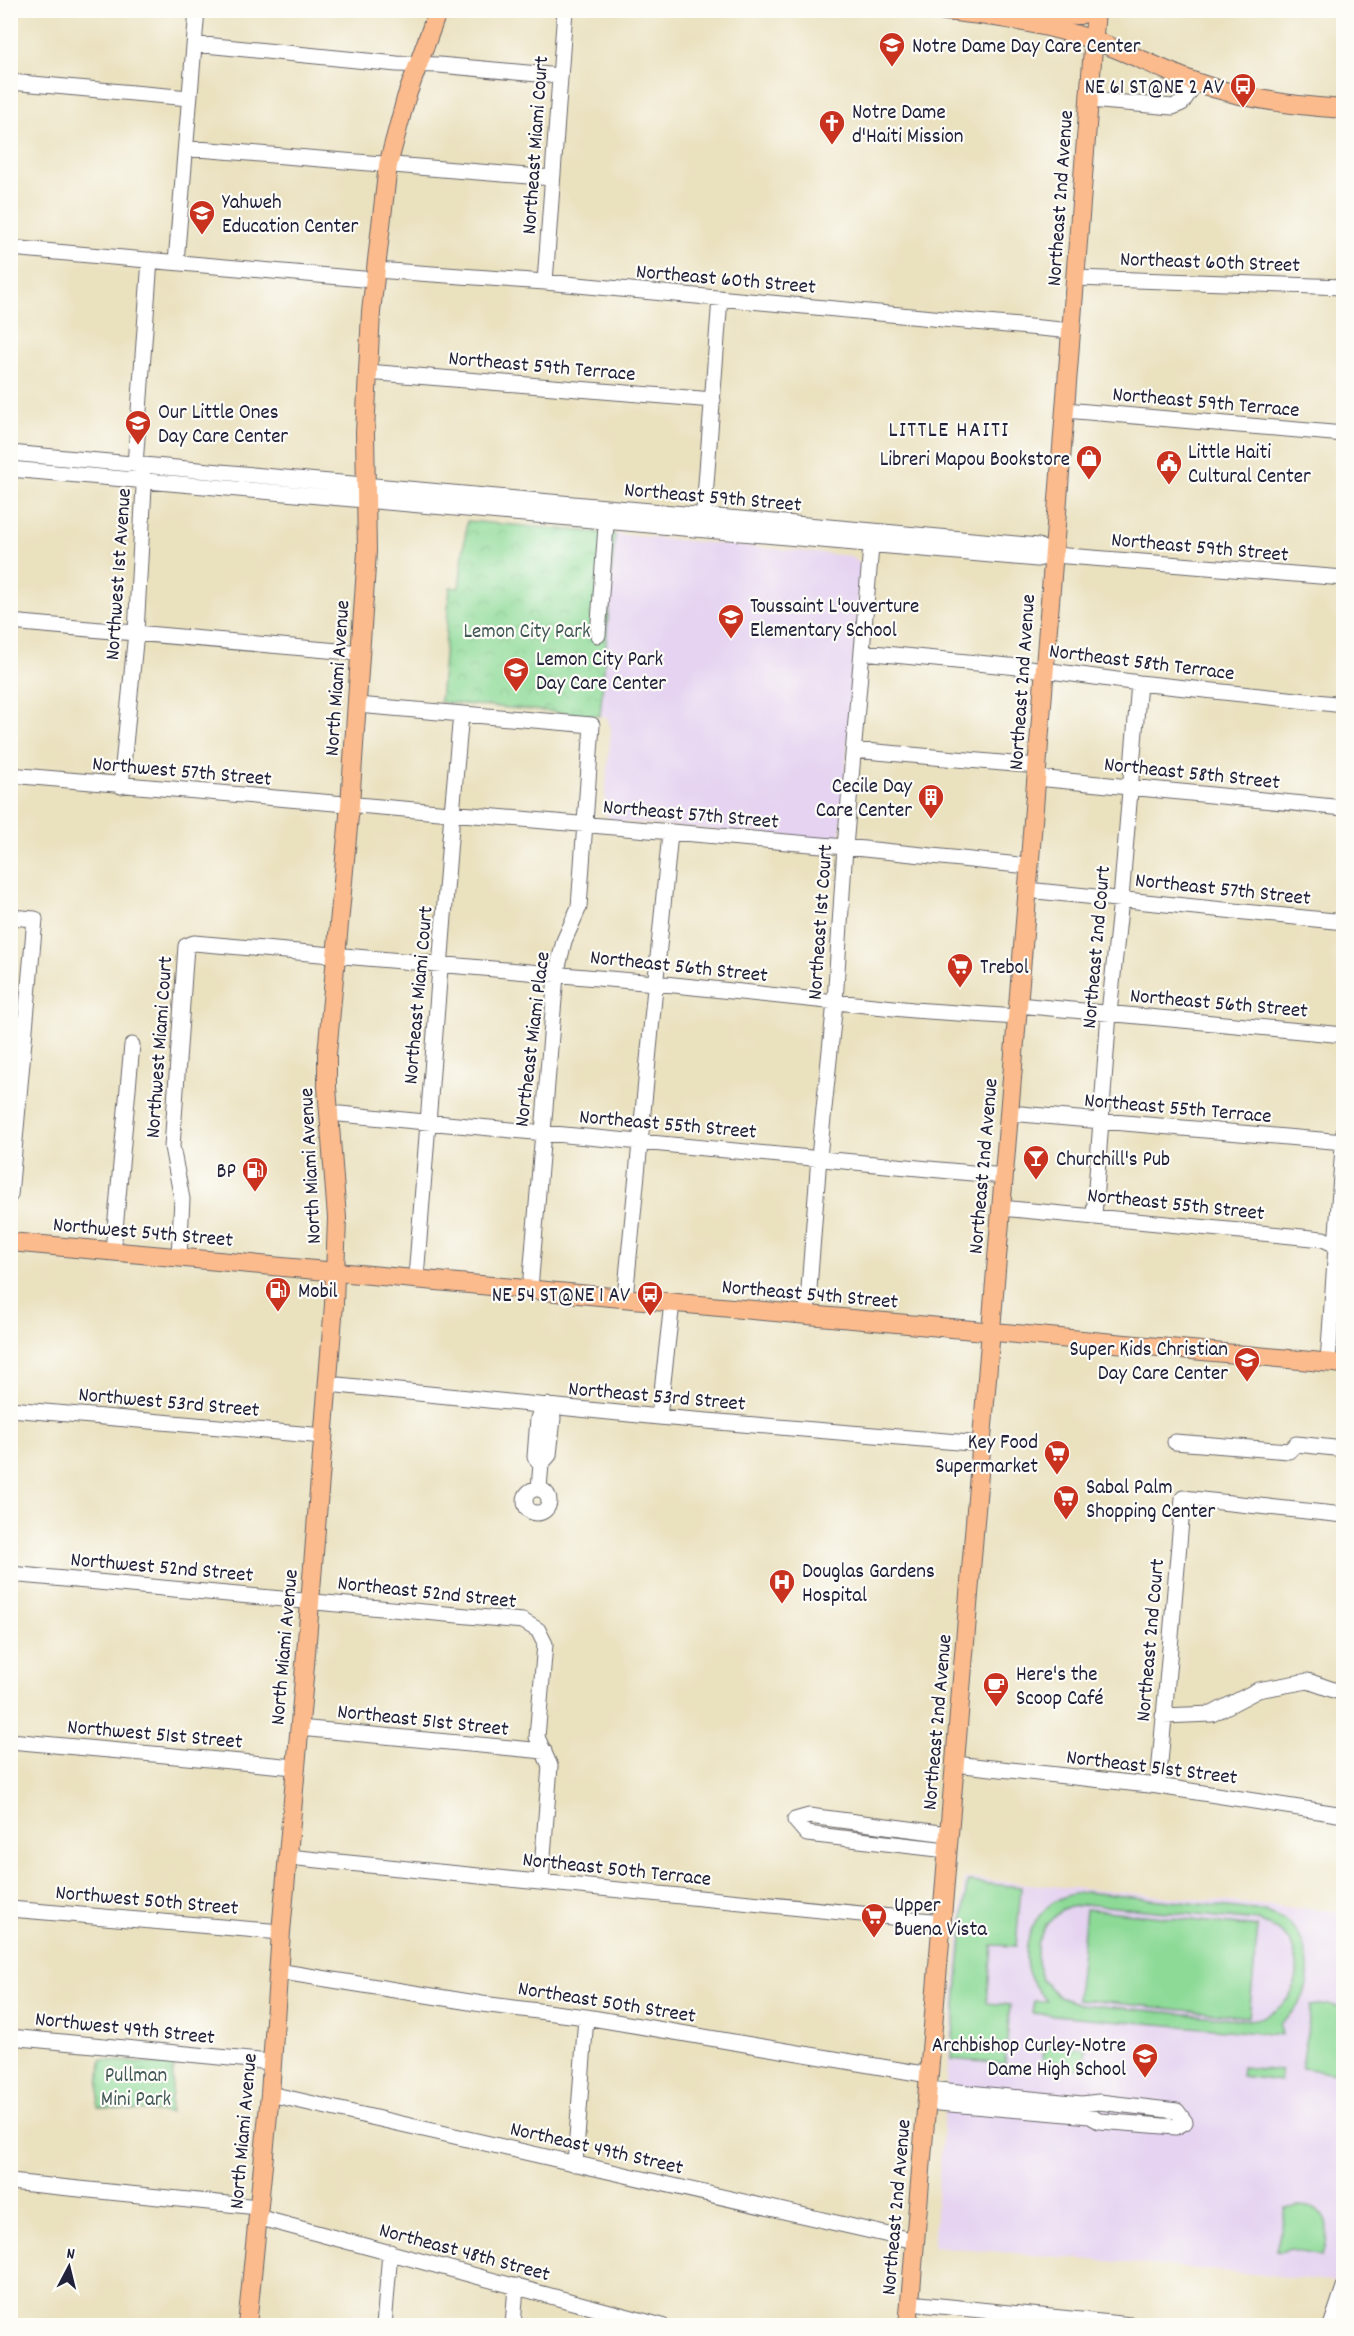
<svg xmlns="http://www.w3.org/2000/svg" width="1354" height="2336" font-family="Dekko,sans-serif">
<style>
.built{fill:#e5d3f1}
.grass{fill:#8dda97;stroke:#587e69;stroke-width:1.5;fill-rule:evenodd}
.park{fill:url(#park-crowns);stroke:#587e69;stroke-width:1.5}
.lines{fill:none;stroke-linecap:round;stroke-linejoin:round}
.minor-casing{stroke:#686569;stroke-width:17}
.major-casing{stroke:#686569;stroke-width:20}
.minor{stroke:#fff;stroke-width:15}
.major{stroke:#fbbb8c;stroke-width:18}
.labels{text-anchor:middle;stroke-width:4.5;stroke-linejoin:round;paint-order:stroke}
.poi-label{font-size:21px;fill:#22223b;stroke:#fdfcf7;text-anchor:start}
.street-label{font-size:21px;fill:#22223b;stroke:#fdfcf7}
.park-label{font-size:21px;fill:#425957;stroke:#fdfcf7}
.neighbourhood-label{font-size:22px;letter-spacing:1.5px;fill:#22223b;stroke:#fdfcf7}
</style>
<defs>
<pattern id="park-crowns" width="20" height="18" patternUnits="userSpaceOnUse" patternTransform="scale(1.5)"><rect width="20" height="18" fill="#8dda97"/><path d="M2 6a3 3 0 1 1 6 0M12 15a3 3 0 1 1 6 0" fill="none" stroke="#79bb83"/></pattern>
</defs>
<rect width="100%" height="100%" fill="#fdfcf7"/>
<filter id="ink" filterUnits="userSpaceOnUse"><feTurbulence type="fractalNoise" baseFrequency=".0167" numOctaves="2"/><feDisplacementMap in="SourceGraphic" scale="12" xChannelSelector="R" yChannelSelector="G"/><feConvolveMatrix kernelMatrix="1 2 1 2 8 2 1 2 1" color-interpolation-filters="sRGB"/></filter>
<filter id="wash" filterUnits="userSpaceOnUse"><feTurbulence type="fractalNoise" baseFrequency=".008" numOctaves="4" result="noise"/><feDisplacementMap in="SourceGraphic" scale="24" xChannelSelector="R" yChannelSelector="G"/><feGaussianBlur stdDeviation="1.35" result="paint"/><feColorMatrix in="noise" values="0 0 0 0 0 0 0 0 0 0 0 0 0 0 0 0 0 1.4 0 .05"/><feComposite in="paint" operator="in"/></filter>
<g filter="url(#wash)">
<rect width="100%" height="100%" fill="#eae1bf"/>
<path class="built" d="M615,534L851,556L861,564L841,830L838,836L831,840L614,821L606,815L604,809L611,728L607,718L600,716Z
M964,1878L1343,1912V2282L933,2246Z"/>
<path class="grass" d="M967,1882L1021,1887L1016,1946L992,1945L987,2003L1010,2005L1005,2064L951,2059Z
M1085,1892L1265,1911C1272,1915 1283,1918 1290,1924C1310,1945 1314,1978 1300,2003C1295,2011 1287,2017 1280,2023L1282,2035L1032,2013L1034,2001H1047C1043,1996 1038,1992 1035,1986C1014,1956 1031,1908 1066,1896C1072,1894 1079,1893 1085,1892ZM1085,1904L1258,1921C1269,1925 1283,1931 1289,1941C1310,1975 1289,2016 1249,2020L1080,2004L1059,1997L1042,1980L1037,1962V1944L1045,1926L1062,1909Z
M1086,1909L1258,1927L1249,2017L1077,1999Z
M1328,2004L1343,2008V2074L1302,2068L1311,2006Z
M1045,2044L1086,2049L1083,2070L1042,2065Z
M1242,2067L1281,2071L1280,2081L1241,2076Z
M1298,2206C1332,2206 1330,2230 1322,2255L1291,2249L1280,2252L1276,2250L1286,2209Z"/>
<path class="park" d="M467,521L615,534L600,716L440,702L450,587L459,588Z
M101,2060L174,2065L170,2113L98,2107Z"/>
</g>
<g filter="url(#ink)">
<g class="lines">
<g class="minor-casing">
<path id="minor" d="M195,44L397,64L439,65L560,76
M10,82L189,98
M1089,100L1173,107L1182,103L1196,82
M186,148L552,178
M10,248L374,280
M176,262L197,10
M376,270L545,282L1072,331
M1075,278L1344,287
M545,282L565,10
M367,372L713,400
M1065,410L1344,434
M10,453L1038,546L1054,555
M10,469L1037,559L1054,555L1344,578
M703,524L720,298
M10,622L361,653
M598,635L607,512
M863,652L1029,668L1139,683L1344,705
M357,705L592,725L579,907L564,941L556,975L530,1289
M854,750L1037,766
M10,775L845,847L1029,866
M1037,778L1344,808
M121,786L136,632L144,487L145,480L135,465L150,260
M1027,890L1344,922
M10,917L35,919L10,1195
M1018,1005L1344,1035
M329,1113L1004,1176
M1009,1113L1344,1142
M1001,1208L1323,1239L1344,1249
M1094,1215L1109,1013L1121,899L1139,683
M113,1251L132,1045
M179,1257L182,1199L172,1147L186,946L194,943L655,983L913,1010L1017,1017
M416,1278L452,813L461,714
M625,1298L670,833
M807,1315L819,1157L835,1002L845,847L872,535
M1328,1362L1344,1132
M328,1384L659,1417L982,1444
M10,1409L324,1436
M659,1417L672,1303
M1175,1442L1289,1451L1296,1444L1344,1449
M539,1488L541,1464L549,1455L553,1418L547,1405L538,1418L535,1457L541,1464
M525 1501a12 12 0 1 1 24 0a12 12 0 1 1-24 0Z
M10,1574L523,1621L538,1630L545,1644L537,1737L550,1766L541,1881
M1163,1716L1212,1714L1258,1690L1308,1681L1342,1693L1344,1696
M299,1728L544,1751
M10,1741L295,1767
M955,1764L1158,1786L1344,1815
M1158,1786L1183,1498L1344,1515
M947,1850L807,1834L795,1820L809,1816L948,1834
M288,1857L942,1922
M10,1909L281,1932
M277,1971L482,2004L586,2017L929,2075
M10,2037L270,2062
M270,2094L915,2241
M927,2102L1090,2116L1099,2121L1176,2127L1185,2122L1177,2111L1099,2102L1082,2104L928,2089
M575,2164L586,2017
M10,2182L258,2207
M257,2217L662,2326
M910,2303L1141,2326
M384,2326L390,2252
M513,2326L516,2286
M1331,2326L1344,2287"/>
</g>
<g class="major-casing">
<path id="major" d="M936,10C985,15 1033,21 1081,36C1120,48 1157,68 1195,82C1243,99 1293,106 1344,109
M1030,16L1079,15L1093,10
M10,1242L1344,1364
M247,2326L270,2094L281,1932L303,1690L334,1304L337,1218L327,1087V1054L350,805L367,552L365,432L371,312L388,165L406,98L438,10
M908,2326L1027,898L1096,10"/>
</g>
<use href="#minor" class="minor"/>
<use href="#major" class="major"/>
</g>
</g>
<defs>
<g id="school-pin" transform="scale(1.35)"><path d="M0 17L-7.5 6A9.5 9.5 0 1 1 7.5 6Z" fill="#c8321e" stroke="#fdfcf7"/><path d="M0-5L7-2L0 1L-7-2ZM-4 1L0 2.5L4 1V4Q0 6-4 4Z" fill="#fff"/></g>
<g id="bus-pin" transform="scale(1.35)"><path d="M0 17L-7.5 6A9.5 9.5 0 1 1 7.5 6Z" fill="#c8321e" stroke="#fdfcf7"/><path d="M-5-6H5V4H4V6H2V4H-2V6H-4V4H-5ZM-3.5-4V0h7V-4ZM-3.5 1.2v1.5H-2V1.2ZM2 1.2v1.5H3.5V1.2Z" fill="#fff"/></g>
<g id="church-pin" transform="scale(1.35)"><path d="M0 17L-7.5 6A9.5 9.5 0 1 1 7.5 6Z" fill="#c8321e" stroke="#fdfcf7"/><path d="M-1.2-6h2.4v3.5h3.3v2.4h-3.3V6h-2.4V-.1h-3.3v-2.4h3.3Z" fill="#fff"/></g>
<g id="shop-pin" transform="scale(1.35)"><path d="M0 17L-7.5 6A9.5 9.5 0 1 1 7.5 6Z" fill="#c8321e" stroke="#fdfcf7"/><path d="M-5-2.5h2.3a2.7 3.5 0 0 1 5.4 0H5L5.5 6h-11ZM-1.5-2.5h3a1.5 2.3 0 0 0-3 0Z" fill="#fff"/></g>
<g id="civic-pin" transform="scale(1.35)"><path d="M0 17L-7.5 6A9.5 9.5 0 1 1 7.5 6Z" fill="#c8321e" stroke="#fdfcf7"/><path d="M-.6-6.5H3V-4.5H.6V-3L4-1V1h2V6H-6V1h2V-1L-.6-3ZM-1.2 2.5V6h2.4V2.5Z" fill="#fff"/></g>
<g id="building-pin" transform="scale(1.35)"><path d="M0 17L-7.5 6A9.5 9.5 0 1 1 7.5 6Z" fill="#c8321e" stroke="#fdfcf7"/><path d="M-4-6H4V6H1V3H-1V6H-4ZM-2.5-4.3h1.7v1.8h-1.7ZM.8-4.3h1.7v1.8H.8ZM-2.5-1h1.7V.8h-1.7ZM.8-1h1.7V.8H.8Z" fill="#fff"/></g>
<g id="supermarket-pin" transform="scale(1.35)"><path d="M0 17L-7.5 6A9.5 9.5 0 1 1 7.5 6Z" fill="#c8321e" stroke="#fdfcf7"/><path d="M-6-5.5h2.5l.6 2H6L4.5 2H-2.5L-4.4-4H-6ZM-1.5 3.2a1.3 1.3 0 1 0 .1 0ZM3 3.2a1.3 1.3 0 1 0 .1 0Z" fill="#fff"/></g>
<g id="bar-pin" transform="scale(1.35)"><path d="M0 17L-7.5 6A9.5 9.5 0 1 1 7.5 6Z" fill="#c8321e" stroke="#fdfcf7"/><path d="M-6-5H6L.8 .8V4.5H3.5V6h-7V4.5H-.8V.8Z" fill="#fff"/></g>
<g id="fuel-pin" transform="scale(1.35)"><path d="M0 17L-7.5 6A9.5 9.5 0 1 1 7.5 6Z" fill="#c8321e" stroke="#fdfcf7"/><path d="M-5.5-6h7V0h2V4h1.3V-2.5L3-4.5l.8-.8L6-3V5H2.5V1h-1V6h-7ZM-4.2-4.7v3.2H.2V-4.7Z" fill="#fff"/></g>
<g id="hospital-pin" transform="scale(1.35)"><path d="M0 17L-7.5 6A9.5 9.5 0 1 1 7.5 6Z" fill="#c8321e" stroke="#fdfcf7"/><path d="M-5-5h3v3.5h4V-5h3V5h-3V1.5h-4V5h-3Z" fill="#fff"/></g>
<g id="cafe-pin" transform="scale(1.35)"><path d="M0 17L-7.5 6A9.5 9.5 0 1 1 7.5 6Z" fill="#c8321e" stroke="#fdfcf7"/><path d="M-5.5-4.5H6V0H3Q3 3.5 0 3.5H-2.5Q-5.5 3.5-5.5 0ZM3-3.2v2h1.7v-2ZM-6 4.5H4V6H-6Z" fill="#fff"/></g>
</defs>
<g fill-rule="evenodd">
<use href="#school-pin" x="892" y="45"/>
<use href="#bus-pin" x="1243" y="86"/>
<use href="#church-pin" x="832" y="123"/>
<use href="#school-pin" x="202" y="213"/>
<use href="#school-pin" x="138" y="423"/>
<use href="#shop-pin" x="1089" y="458"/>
<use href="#civic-pin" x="1169" y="463"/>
<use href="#school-pin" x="731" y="617"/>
<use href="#school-pin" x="516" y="670"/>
<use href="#building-pin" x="931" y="797"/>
<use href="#supermarket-pin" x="960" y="966"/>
<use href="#bar-pin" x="1036" y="1158"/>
<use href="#fuel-pin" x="255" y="1170"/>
<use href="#fuel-pin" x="278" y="1290"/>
<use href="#bus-pin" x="650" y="1294"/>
<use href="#school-pin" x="1247" y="1360"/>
<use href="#supermarket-pin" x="1057" y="1453"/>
<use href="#supermarket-pin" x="1066" y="1498"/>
<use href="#hospital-pin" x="782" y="1582"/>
<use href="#cafe-pin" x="996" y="1685"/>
<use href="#supermarket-pin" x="874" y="1916"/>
<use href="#school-pin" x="1145" y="2056"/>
</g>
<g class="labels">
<g class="poi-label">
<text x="912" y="52">Notre Dame Day Care Center</text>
<text x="1224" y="93" text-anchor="end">NE 61 ST@NE 2 AV</text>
<text x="852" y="118">Notre Dame<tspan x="852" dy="24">d'Haiti Mission</tspan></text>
<text x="222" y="208">Yahweh<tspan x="222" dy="24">Education Center</tspan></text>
<text x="158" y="418">Our Little Ones<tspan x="158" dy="24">Day Care Center</tspan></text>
<text x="1188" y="458">Little Haiti<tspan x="1188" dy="24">Cultural Center</tspan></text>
<text x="1070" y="465" text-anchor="end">Libreri Mapou Bookstore</text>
<text x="750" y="612">Toussaint L'ouverture<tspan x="750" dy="24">Elementary School</tspan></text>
<text x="536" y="665">Lemon City Park<tspan x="536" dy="24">Day Care Center</tspan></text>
<text x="912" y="792" text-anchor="end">Cecile Day<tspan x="912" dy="24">Care Center</tspan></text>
<text x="980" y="973">Trebol</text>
<text x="1056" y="1165">Churchill's Pub</text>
<text x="236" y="1177" text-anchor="end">BP</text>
<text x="298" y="1297">Mobil</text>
<text x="630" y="1301" text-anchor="end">NE 54 ST@NE 1 AV</text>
<text x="1228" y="1355" text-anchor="end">Super Kids Christian<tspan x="1228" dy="24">Day Care Center</tspan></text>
<text x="1038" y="1448" text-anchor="end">Key Food<tspan x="1038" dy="24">Supermarket</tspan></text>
<text x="1086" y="1493">Sabal Palm<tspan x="1086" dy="24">Shopping Center</tspan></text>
<text x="802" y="1577">Douglas Gardens<tspan x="802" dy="24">Hospital</tspan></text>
<text x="1016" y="1680">Here's the<tspan x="1016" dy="24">Scoop Café</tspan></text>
<text x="894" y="1911">Upper<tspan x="894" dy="24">Buena Vista</tspan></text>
<text x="1126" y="2051" text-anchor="end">Archbishop Curley-Notre<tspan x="1126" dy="24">Dame High School</tspan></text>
</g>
<g class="street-label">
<text transform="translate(534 145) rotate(-86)" y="7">Northeast Miami Court</text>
<text transform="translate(1059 198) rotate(-86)" y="7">Northeast 2nd Avenue</text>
<text transform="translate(1210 261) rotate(2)" y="7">Northeast 60th Street</text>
<text transform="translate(726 278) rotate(5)" y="7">Northeast 60th Street</text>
<text transform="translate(542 365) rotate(5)" y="7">Northeast 59th Terrace</text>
<text transform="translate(1206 401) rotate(5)" y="7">Northeast 59th Terrace</text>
<text transform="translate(713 496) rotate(5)" y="7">Northeast 59th Street</text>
<text transform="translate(1200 546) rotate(5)" y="7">Northeast 59th Street</text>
<text transform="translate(117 574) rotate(-86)" y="7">Northwest 1st Avenue</text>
<text transform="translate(1142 661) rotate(7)" y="7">Northeast 58th Terrace</text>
<text transform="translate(336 678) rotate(-86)" y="7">North Miami Avenue</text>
<text transform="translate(1021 682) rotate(-86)" y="7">Northeast 2nd Avenue</text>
<text transform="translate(182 770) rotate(5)" y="7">Northwest 57th Street</text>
<text transform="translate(1192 772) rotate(6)" y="7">Northeast 58th Street</text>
<text transform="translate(691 813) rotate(5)" y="7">Northeast 57th Street</text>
<text transform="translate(1223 888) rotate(6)" y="7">Northeast 57th Street</text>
<text transform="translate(819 922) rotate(-86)" y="7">Northeast 1st Court</text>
<text transform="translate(1095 947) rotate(-85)" y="7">Northeast 2nd Court</text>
<text transform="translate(679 965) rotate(6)" y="7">Northeast 56th Street</text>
<text transform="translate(417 995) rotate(-85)" y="7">Northeast Miami Court</text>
<text transform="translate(1219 1002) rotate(5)" y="7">Northeast 56th Street</text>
<text transform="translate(531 1039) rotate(-83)" y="7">Northeast Miami Place</text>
<text transform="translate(158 1047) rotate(-86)" y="7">Northwest Miami Court</text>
<text transform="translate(1178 1107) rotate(5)" y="7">Northeast 55th Terrace</text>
<text transform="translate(668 1123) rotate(5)" y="7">Northeast 55th Street</text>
<text transform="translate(309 1166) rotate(-93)" y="7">North Miami Avenue</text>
<text transform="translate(982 1166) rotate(-85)" y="7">Northeast 2nd Avenue</text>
<text transform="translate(1176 1203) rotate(6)" y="7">Northeast 55th Street</text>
<text transform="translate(143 1231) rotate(5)" y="7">Northwest 54th Street</text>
<text transform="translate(810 1293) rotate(5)" y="7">Northeast 54th Street</text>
<text transform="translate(657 1395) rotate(5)" y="7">Northeast 53rd Street</text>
<text transform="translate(169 1401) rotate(5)" y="7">Northwest 53rd Street</text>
<text transform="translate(162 1566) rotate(5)" y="7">Northwest 52nd Street</text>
<text transform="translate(427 1591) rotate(6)" y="7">Northeast 52nd Street</text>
<text transform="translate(1149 1640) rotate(-85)" y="7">Northeast 2nd Court</text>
<text transform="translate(283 1647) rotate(-85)" y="7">North Miami Avenue</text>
<text transform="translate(423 1719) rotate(6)" y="7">Northeast 51st Street</text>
<text transform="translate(936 1722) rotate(-85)" y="7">Northeast 2nd Avenue</text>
<text transform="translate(155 1733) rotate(5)" y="7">Northwest 51st Street</text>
<text transform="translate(1152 1766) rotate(7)" y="7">Northeast 51st Street</text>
<text transform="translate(617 1868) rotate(6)" y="7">Northeast 50th Terrace</text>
<text transform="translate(147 1899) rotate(5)" y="7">Northwest 50th Street</text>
<text transform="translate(607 2001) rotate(9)" y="7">Northeast 50th Street</text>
<text transform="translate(125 2027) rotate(6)" y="7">Northwest 49th Street</text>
<text transform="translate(242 2131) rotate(-85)" y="7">North Miami Avenue</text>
<text transform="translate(597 2147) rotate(13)" y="7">Northeast 49th Street</text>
<text transform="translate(895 2207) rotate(-85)" y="7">Northeast 2nd Avenue</text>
<text transform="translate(465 2251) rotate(15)" y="7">Northeast 48th Street</text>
</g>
<g class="park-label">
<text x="527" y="637">Lemon City Park</text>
<text x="136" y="2081">Pullman<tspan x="136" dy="24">Mini Park</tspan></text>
</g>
<g class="neighbourhood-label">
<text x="949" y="436">LITTLE HAITI</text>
</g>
</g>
<rect width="1354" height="2336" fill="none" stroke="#fdfcf7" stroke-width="36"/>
<g transform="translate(69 2267) rotate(7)" stroke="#fdfcf7" stroke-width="4.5" paint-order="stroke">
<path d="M0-4.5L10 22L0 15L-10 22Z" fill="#22223b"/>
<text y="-9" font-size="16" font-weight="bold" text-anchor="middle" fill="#22223b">N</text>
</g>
</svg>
